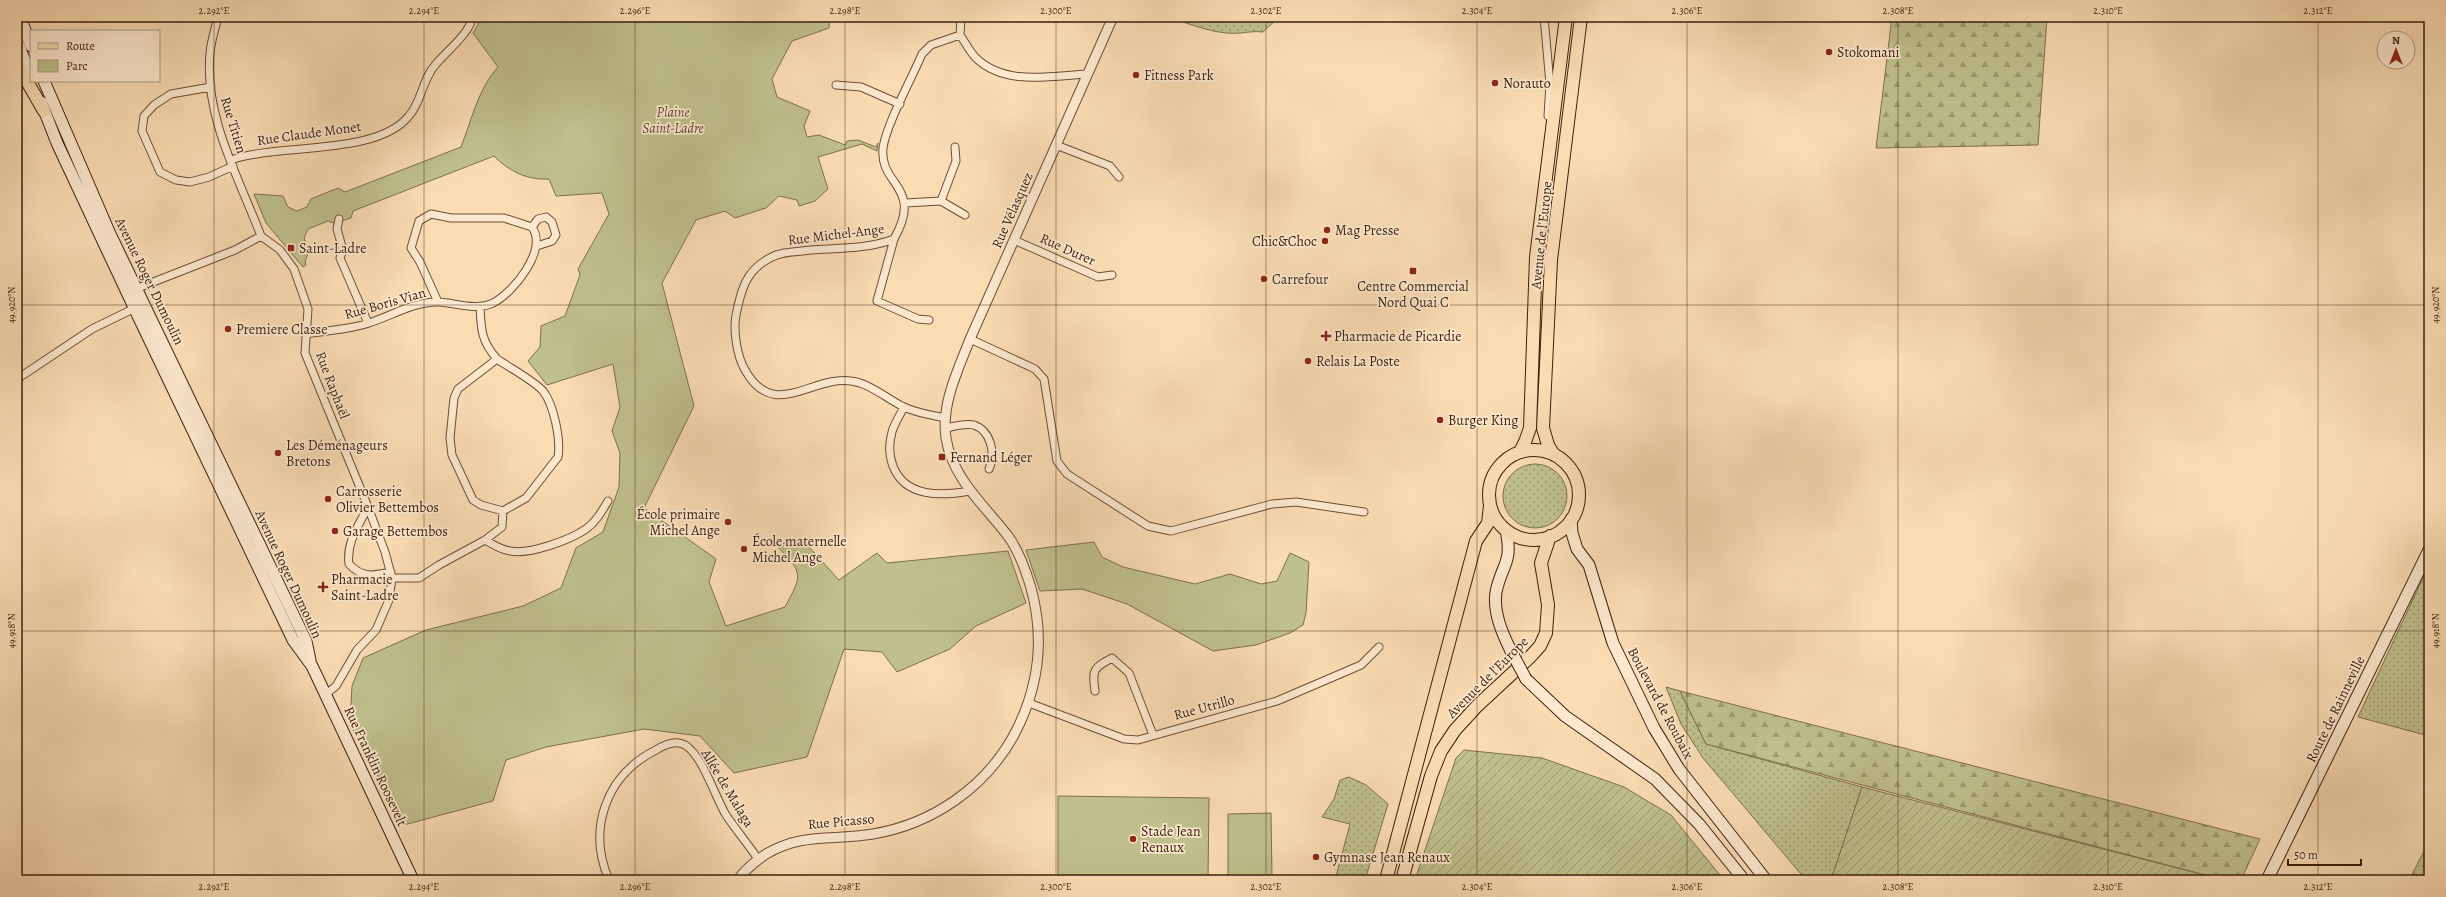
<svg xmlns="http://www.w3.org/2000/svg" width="2446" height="897" font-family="Alegreya,serif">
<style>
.grass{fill:url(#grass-dots);stroke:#7e6f4c}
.forest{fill:url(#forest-firs);stroke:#7e6f4c}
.park{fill:#bfc08c;stroke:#7e6f4c}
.garden{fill:url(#garden-furrows);stroke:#7e6f4c}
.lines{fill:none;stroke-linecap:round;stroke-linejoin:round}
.minor-casing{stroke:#6c4e35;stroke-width:9}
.tertiary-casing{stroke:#6c4e35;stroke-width:11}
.secondary-casing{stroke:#3d1e0b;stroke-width:13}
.primary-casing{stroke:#3d1e0b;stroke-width:14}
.trunk-casing{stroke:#3d1e0b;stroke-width:14}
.minor{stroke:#fce8ce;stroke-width:7}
.tertiary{stroke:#fce8ce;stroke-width:9}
.secondary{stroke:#fce8ce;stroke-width:11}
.primary{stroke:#fadcb3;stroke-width:12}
.trunk{stroke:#fadcb3;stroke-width:12}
.secondary-bridge-casing{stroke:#3d1e0b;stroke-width:13;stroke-linecap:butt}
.secondary-bridge{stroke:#fce8ce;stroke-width:11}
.ticks{fill:none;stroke:#3d1e0b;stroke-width:1;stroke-opacity:0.45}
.poi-dot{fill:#8f2418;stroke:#fce8ce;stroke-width:1.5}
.labels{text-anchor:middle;stroke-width:3.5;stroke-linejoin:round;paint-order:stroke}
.poi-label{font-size:14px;fill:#3d1e0b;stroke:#fce8ce;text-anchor:start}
.park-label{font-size:14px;font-style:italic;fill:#5e462b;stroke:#fce8ce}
.street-label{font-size:14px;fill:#3d1e0b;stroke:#fce8ce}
.neatline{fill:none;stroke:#3d1e0b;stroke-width:1.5}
.ticks-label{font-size:10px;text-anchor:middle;fill:#3d1e0b}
</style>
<defs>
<pattern id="grass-dots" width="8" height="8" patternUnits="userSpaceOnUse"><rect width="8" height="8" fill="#bfc08c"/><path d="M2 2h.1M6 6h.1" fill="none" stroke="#9c9b71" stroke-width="1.8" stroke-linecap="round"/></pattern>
<pattern id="forest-firs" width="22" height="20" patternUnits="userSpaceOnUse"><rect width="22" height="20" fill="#bfc08c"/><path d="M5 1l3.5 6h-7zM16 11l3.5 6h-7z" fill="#9c9b71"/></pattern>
<pattern id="garden-furrows" width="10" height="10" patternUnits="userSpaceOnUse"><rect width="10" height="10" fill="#bfc08c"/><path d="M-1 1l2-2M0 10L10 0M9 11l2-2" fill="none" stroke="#9c9b71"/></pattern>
</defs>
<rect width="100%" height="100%" fill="#fadcb3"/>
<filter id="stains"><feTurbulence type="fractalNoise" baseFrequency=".005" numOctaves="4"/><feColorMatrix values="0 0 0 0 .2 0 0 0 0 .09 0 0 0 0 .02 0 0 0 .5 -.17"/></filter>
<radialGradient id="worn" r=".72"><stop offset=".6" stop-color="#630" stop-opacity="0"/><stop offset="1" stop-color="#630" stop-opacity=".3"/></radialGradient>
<path class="grass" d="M1184,17H1279L1263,32C1255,31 1249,32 1241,33C1221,35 1201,28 1183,22Z
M1503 496a32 32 0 1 1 64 0a32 32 0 1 1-64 0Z
M2429,565V736L2358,717Z
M1666,687L1680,691L1706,744L1862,787L1831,880H1806L1703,758L1681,724Z
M1349,777L1366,785L1388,804L1365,880H1335L1350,824L1322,817L1334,799L1340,780Z"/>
<path class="forest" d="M1892,17H2047L2038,145L1876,148Z
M1680,691L2260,839L2241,880H2224L1706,744Z
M2429,852V880L2411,877L2423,853Z"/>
<path class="park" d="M478,17H830L829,28L792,41L772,79L777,97L810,111L804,126L807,137L819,135L845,145L847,141L858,140L876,147L878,143L877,151L862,144L818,157L828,189L815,201L799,206L797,200L779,196L766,208L735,218L725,211L696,220L662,283L694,406L644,508L716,559L709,582L726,626L785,607C802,575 804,574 778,547L787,541L808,546L839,580L877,553L887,563L1008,551L1026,603L976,626L950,649L897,672L882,652L844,649L807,757L734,773L700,736L644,729L546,747L506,760L493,801L404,825L350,724L352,686L363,658L426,630L523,606L561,588L576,548L603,532L619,487L620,453L612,431L620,407L613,364L547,385L528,361L540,347L541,326L565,316L580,275L578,269L609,214L602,193L556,196L549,179C527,180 510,172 494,156L353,211L351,218L334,223L328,221L308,229L304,238L309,252L305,261L306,265L303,267L266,223L254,194L283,196L288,207L297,211L307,207L311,199L338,188L345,192L461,147C472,119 478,89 498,67L473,33L478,25Z
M1094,542L1102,557L1123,567L1195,584L1230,574L1261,584L1277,581L1290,553L1309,562L1306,613L1303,625L1290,633L1256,645L1213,651L1127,604L1082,589L1040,591L1026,550Z
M1058,796L1209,798L1208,880H1058Z
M1271,813L1272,876L1228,877V814Z"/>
<path class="garden" d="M1464,750L1542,758L1624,787L1671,815L1724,880H1415L1456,758Z
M1862,787L2224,880H1831Z"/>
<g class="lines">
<g class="minor-casing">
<path id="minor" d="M218,17C215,29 211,41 210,53C204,117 239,178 261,236
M1544,17L1550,84L1548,116
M960,35C965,42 970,52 976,58C1005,86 1050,76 1087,74
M960,35L961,17
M836,85L861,87L900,104
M211,87L171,94L154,105L144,116L142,131L160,172L176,180L190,182L209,177L233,166
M1056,145L1110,166L1119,177
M231,160C279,143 375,156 408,117C422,102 422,79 436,64C445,53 472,31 472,17
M941,201L965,215
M905,203L941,201L956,161L955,147
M339,219L337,229L343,250L340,258L368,323
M532,227L538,219L546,217L552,222L556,235L552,241L537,246
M261,236L280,250L294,269L308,309L305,353L368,507L385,552L392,578L389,600L376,630L357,650L336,686L326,694
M894,239L877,301L918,319L929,320
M1014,240L1098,277L1112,275
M133,290L235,250L261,236
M480,306C481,329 481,341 497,359L458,389L454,398L450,438L452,455L473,500L481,505L503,511
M306,334C327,330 349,330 369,323C391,316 415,301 439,302C456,303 476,311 493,303C514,292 548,250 532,227L504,218H451L431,214L419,221L411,248L420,262L438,302
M970,339L1035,369L1044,379L1057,461L1067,474L1148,526L1171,531L1272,504L1296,502L1364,512
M17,379L92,329L137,307
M904,407C900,415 894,424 892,432C889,443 889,456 893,466C905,498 942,496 970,491
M946,418C931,415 915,413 902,406C886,398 869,383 851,381C812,375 774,422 745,370C737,356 733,331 736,315C741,290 746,270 770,258C782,251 797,252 811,250C839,248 868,249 894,239C924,186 879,186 883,148C886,125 912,78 922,54L931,45L960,35
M946,428C954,426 966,423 974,425C991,431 996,454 989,469
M368,507C359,525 346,542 349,564C362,578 373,576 391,572
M485,540C494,545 501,550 510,551C529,555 570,540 586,529C596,522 602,511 608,501
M392,578H419L439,565L485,540L502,527L503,511L526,498L558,457C561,440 554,405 543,391C533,380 510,368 497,359
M1095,691C1092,670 1093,668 1112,658L1129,673L1153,735
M1029,703L1124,739L1138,740L1277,701L1361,665L1379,647
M609,880C587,829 606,775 656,750C664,745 676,740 685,745C703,756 715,797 726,815C736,830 748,844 758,859"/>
</g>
<g class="tertiary-casing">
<path id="tertiary" d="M738,880C744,870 756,861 766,854C804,832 832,841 873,834C932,824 985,788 1014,735C1039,688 1045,639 1031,588C1026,571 1019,551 1008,536C985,506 952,478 946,438C941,404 958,370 970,339L1113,17"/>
</g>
<g class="secondary-casing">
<path id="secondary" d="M20,17L31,46
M17,41L31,77
M44,81L110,234L306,641L310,660
M41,102L57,143L139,318L293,640L312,666L413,880
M1571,519L1572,533L1577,549L1589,565L1613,643L1654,728L1679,769L1766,880
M1506,530C1513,564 1502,563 1496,592C1493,612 1502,633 1511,651
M1526,679L1565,716L1655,779L1699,824L1744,880
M2267,880L2429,550"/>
</g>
<g class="primary-casing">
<path id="primary" d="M1489 495a45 45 0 1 1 90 0a45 45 0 1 1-90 0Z
M1520,452L1525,442L1530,428L1536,257L1566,17
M1554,455L1548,445L1543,428L1551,260L1581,17
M1386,880L1464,586L1476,541L1488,523L1490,506
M1402,880L1431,776L1441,751L1455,730L1477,706L1530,657L1540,646L1546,633L1548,605L1541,563L1550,536"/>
</g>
<g class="trunk-casing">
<path id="trunk" d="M17,64L44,111"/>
</g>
<use href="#minor" class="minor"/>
<use href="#tertiary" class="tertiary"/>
<use href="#secondary" class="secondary"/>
<use href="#primary" class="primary"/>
<use href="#trunk" class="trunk"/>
<g class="secondary-bridge-casing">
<path id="secondary-bridge" d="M1511,651L1526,679"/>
</g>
<use href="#secondary-bridge" class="secondary-bridge"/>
</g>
<path class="ticks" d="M214,17V880M424,17V880M635,17V880M845,17V880M1056,17V880M1266,17V880M1477,17V880M1687,17V880M1898,17V880M2108,17V880M2318,17V880M17,305H2429M17,631H2429"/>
<g class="poi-dot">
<circle cx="1829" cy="52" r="4"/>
<circle cx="1136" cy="75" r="4"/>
<circle cx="1495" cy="83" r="4"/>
<circle cx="1327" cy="230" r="4"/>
<circle cx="1325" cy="241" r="4"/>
<rect x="287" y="244" width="8" height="8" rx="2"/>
<rect x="1409" y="267" width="8" height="8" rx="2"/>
<circle cx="1264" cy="279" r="4"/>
<circle cx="228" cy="329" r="4"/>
<path d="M1324 330h4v4h4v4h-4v4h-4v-4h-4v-4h4z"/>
<circle cx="1308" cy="361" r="4"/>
<circle cx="1440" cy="420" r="4"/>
<circle cx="278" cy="453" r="4"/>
<rect x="938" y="453" width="8" height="8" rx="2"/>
<circle cx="328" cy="499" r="4"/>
<circle cx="728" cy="522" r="4"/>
<circle cx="335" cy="531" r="4"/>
<circle cx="744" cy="549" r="4"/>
<path d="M321 581h4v4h4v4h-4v4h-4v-4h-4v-4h4z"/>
<circle cx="1133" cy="839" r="4"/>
<circle cx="1316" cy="857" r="4"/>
</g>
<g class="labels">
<g class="poi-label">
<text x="1837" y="57">Stokomani</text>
<text x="1144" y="80">Fitness Park</text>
<text x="1503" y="88">Norauto</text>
<text x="1335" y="235">Mag Presse</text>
<text x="1317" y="246" text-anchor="end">Chic&amp;Choc</text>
<text x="299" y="253">Saint-Ladre</text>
<text x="1272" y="284">Carrefour</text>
<text x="1413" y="291" text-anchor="middle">Centre Commercial<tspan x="1413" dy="16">Nord Quai C</tspan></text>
<text x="236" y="334">Premiere Classe</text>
<text x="1334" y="341">Pharmacie de Picardie</text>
<text x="1316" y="366">Relais La Poste</text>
<text x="1448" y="425">Burger King</text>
<text x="286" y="450">Les Déménageurs<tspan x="286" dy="16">Bretons</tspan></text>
<text x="950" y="462">Fernand Léger</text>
<text x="336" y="496">Carrosserie<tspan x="336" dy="16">Olivier Bettembos</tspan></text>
<text x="720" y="519" text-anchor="end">École primaire<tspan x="720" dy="16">Michel Ange</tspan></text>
<text x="343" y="536">Garage Bettembos</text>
<text x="752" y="546">École maternelle<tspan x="752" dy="16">Michel Ange</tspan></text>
<text x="331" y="584">Pharmacie<tspan x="331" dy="16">Saint-Ladre</tspan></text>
<text x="1141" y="836">Stade Jean<tspan x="1141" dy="16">Renaux</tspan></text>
<text x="1324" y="862">Gymnase Jean Renaux</text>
</g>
<g class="park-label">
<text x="673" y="117">Plaine<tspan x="673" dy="16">Saint-Ladre</tspan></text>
</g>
<g class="street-label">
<text transform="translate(234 125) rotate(73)" y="5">Rue Titien</text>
<text transform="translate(309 133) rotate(-8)" y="5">Rue Claude Monet</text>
<text transform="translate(1012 210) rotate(-66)" y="5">Rue Vélasquez</text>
<text transform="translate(836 234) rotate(-7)" y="5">Rue Michel-Ange</text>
<text transform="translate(1541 235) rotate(-84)" y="5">Avenue de l'Europe</text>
<text transform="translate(1068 249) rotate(24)" y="5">Rue Durer</text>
<text transform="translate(150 281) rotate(64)" y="5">Avenue Roger Dumoulin</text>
<text transform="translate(385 303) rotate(-16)" y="5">Rue Boris Vian</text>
<text transform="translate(333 385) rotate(69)" y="5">Rue Raphaël</text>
<text transform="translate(289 574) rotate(65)" y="5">Avenue Roger Dumoulin</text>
<text transform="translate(1487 677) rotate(-45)" y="5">Avenue de l'Europe</text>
<text transform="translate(1661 703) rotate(62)" y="5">Boulevard de Roubaix</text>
<text transform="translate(1204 707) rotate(-15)" y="5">Rue Utrillo</text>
<text transform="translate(2335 709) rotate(-64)" y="5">Route de Rainneville</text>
<text transform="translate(376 766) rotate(65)" y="5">Rue Franklin Roosevelt</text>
<text transform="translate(728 788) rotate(59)" y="5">Allée de Malaga</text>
<text transform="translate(841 821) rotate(-5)" y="5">Rue Picasso</text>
</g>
</g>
<rect width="2446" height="897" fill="none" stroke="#fadcb3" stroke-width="44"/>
<rect x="30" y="30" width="130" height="52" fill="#fce8ce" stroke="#b09780"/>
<rect x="38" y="43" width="20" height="6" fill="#fadcb3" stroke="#b09780"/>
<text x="66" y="50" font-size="12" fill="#3d1e0b">Route</text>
<rect x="38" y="60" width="20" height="12" fill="#bfc08c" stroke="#b09780"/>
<text x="66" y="70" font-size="12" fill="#3d1e0b">Parc</text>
<g transform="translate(2396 50)"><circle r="19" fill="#fce8ce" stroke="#b09780"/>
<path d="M0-3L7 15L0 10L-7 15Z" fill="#8f2418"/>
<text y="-6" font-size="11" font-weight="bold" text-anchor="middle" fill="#3d1e0b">N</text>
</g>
<path d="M2288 859v6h73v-6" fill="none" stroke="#3d1e0b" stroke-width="2"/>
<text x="2294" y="859" font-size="12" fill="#3d1e0b" stroke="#fce8ce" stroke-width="3" paint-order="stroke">50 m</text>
<rect x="22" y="22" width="2402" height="853" class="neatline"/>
<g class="ticks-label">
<text x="214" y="14">2.292°E</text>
<text x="424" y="14">2.294°E</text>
<text x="635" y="14">2.296°E</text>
<text x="845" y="14">2.298°E</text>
<text x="1056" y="14">2.300°E</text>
<text x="1266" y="14">2.302°E</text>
<text x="1477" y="14">2.304°E</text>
<text x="1687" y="14">2.306°E</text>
<text x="1898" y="14">2.308°E</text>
<text x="2108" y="14">2.310°E</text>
<text x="2318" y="14">2.312°E</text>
<text transform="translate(11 305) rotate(-90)" y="4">49.920°N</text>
<text transform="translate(2435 305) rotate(-90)" y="4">49.920°N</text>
<text transform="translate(11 631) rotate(-90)" y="4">49.918°N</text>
<text transform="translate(2435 631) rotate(-90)" y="4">49.918°N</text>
<text x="214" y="890">2.292°E</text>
<text x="424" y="890">2.294°E</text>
<text x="635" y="890">2.296°E</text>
<text x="845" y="890">2.298°E</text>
<text x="1056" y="890">2.300°E</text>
<text x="1266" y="890">2.302°E</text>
<text x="1477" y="890">2.304°E</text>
<text x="1687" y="890">2.306°E</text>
<text x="1898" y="890">2.308°E</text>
<text x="2108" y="890">2.310°E</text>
<text x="2318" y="890">2.312°E</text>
</g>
<rect width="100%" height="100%" filter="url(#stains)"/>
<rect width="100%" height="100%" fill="url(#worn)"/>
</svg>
